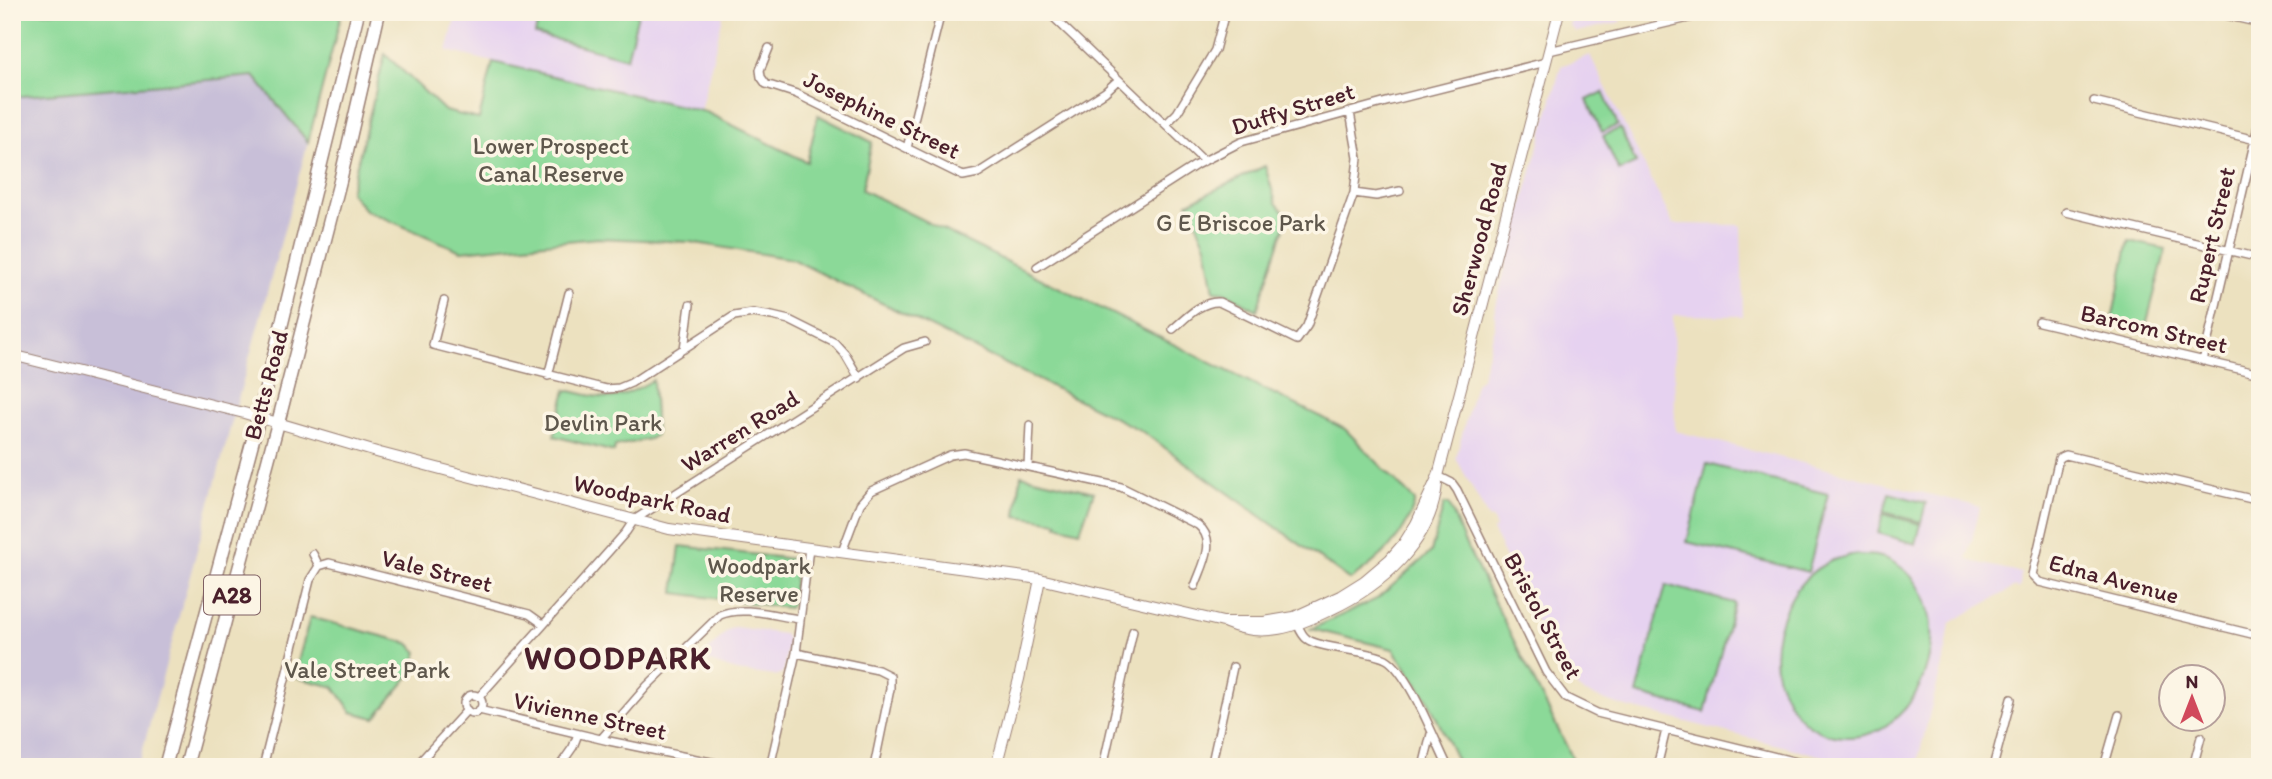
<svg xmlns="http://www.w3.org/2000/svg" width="2272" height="779" font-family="Itim,sans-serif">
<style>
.built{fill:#e6d2f0}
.industrial{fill:#c8bfd8}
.green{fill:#8bd998;stroke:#6a7c62;stroke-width:2}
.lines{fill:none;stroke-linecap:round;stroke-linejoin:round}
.street-casing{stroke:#9b8075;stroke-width:10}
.secondary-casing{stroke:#9b8075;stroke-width:12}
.highway-casing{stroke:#9b8075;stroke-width:15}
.street{stroke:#fff;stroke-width:7}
.secondary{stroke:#fff;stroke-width:10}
.highway{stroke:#fff;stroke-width:12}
.labels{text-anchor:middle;stroke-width:7;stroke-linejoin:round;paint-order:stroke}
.shield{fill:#fcf5e5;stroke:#7f5f63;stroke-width:2}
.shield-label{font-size:23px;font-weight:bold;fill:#4a1f2b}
.street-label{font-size:24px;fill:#4a1f2b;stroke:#fcf5e5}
.park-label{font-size:24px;fill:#5e574c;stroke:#fcf5e5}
.district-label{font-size:32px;font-weight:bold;letter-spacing:2px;fill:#4a1f2b;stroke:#fcf5e5}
</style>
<rect width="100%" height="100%" fill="#fcf5e5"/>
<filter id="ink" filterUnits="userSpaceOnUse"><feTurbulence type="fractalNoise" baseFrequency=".0143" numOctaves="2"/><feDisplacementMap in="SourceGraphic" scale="14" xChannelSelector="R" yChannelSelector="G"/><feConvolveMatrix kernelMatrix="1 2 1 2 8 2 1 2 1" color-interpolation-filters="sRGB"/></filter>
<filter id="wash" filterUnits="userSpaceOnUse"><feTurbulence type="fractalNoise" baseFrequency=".00686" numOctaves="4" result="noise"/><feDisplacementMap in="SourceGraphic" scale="28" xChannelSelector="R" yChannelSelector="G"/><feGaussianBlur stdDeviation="1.57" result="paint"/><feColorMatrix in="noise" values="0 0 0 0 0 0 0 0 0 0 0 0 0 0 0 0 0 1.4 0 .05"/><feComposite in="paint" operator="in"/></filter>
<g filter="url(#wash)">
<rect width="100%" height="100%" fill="#ece1bf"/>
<path class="built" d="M457,12H724L700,111L447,51Z
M1573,12H1621L1620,22L1576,32L1569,26Z
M1590,55L1673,224L1741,225L1743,316L1673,315L1675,431L1980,507L1967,560L2021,573L2020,586L2017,589L2015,587L1950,623L1946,650L1916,767H1866L1611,703L1581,691L1563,675L1500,548L1501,547L1492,530L1496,528L1492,518L1489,519L1456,458L1475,384L1481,378L1495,327V311L1504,272L1561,66Z
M735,627L784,634L788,640L784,672L776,676L736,671L704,660L703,656L728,630Z"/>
<path class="industrial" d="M254,76L308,142L138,767H12V97Z"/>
<path class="green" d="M12,12H342L308,142L254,76L12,97Z
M540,12H631L638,14L627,58L535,34Z
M385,54L445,111L479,119L493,62L706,112L807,162L818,115L872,142L862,190L1345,429L1415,501C1406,537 1379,560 1350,580L1140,430L792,259L690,242L598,238L461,251L365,210L350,192Z
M1603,92L1618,125L1602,132L1587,100Z
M1620,128L1636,163L1619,171L1603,136Z
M1265,166L1276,203L1288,216L1257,310L1224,292L1214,291L1206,245L1188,203Z
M2129,241L2166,249L2144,333L2111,324Z
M653,380L656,435L649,439L615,446L614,452L554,436L566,390C609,400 614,403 653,380Z
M1707,464L1828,494L1808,572L1687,542Z
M1021,475L1094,492L1080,531L1057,525L1058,522L1016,516Z
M1889,493L1926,503L1921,522L1884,512Z
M1444,504H1449L1463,539L1577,767H1460L1427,698L1393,649L1311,629L1377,599L1431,552Z
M1883,514L1921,524L1916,544L1878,533Z
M680,546L793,559L796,565L792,603L789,608L674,593Z
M1851,555C1865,555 1880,554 1893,562C1968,604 1924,751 1835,736C1814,732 1800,721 1789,703C1784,693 1777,680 1776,669C1771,629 1792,578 1831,561C1837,558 1844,557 1851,555Z
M1666,585L1734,603L1705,712L1637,694Z
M310,617L408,643L418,652L412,673L375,718L352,712L334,687L294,677Z"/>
</g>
<g filter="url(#ink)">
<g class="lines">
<g class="street-casing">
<path id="street" d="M1048,12L1204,161
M2212,12L2260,23
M769,48L760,70L761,77L766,84L797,94L963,176L978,173L1105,92L1118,80
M1549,51L1714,12
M2094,101L2260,141
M1166,124L1177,113L1215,50L1225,12
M907,148L941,12
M1354,193L1376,196L1400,191
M2066,212L2260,258
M1037,267L1196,165L1241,142L1390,101L1546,62
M444,301L433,345L606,389L619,388L631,383L734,316L753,313L772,316L789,320L835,343L845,354L859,378
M2039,322L2260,374
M1173,329C1186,318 1201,301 1219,302L1297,340L1307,326L1354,193L1358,158L1350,112
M684,349L690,305
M2203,361L2260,118
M548,376L569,293
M1028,466L1030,425
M1438,476L1452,483L1457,490L1546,672L1566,698L1597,713L1817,767
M2260,501L2066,455L2059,458L2032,575L2039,582L2260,636
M842,552L860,504L871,491L950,455L964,453L1121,487L1198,525C1218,541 1202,566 1195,586
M313,554L319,566
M1296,621C1299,627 1301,635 1307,639C1320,649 1368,650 1386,659C1409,672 1435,741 1448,767
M796,653L878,670L890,676V689L874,767
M464 704a9 9 0 1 1 18 0a9 9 0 1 1-18 0Z
M479,697L626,532L634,520L904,348L925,342
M479,710L609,741L735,767
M601,739L647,686L720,615C742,605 775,616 799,619
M263,767L310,580L319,566L329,563L529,614L543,624
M415,767L467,710
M559,767L573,747L578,734
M770,767L796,653L809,548
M1103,767L1133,631
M1211,767L1233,667
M1423,767L1431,734
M1657,767L1666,730
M1993,767L2011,699
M2104,767L2119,715
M2193,767L2201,737"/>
</g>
<g class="secondary-casing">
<path id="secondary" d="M12,355L244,413L380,453L669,529L1040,579L1223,622H1264L1294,617L1340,596L1364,581L1390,559L1404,543L1416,524L1438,476L1559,12
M1226,623C1263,639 1296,627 1330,610C1381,586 1431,544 1437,484
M996,767L1019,679L1040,579"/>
</g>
<g class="highway-casing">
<path id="highway" d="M165,767L259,417L358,12
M186,767L278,423L340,181L379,12"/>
</g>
<use href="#street" class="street"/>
<use href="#secondary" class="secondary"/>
<use href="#highway" class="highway"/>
</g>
</g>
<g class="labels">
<rect class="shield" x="204" y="575.5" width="56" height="39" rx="5"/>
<g class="shield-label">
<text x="232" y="603">A28</text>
</g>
<g class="street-label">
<text transform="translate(1293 109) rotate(-17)" y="8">Duffy Street</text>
<text transform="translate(882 115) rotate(26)" y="8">Josephine Street</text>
<text transform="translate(2212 235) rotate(-77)" y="8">Rupert Street</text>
<text transform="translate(1479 239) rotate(-75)" y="8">Sherwood Road</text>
<text transform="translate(2154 329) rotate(13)" y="8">Barcom Street</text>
<text transform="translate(266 385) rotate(-75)" y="8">Betts Road</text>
<text transform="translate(740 431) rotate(-32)" y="8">Warren Road</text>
<text transform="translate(652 499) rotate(12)" y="8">Woodpark Road</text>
<text transform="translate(437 571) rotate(14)" y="8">Vale Street</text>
<text transform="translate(2114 579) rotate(15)" y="8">Edna Avenue</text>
<text transform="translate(1543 616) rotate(62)" y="8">Bristol Street</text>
<text transform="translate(590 716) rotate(12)" y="8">Vivienne Street</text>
</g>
<g class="park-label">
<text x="551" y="154">Lower Prospect<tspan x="551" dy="28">Canal Reserve</tspan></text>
<text x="1241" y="231">G E Briscoe Park</text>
<text x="603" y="431">Devlin Park</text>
<text x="759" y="574">Woodpark<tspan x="759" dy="28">Reserve</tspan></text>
<text x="367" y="678">Vale Street Park</text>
</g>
<g class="district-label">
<text x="618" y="669">WOODPARK</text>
</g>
</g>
<rect width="2272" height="779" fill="none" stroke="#fcf5e5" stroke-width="42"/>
<g transform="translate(2192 698)"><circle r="33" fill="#fcf5e5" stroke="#b59f9b" stroke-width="2"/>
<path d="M0-5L12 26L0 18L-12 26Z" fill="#d1495b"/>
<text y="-10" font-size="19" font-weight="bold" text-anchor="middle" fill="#4a1f2b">N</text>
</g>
</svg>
